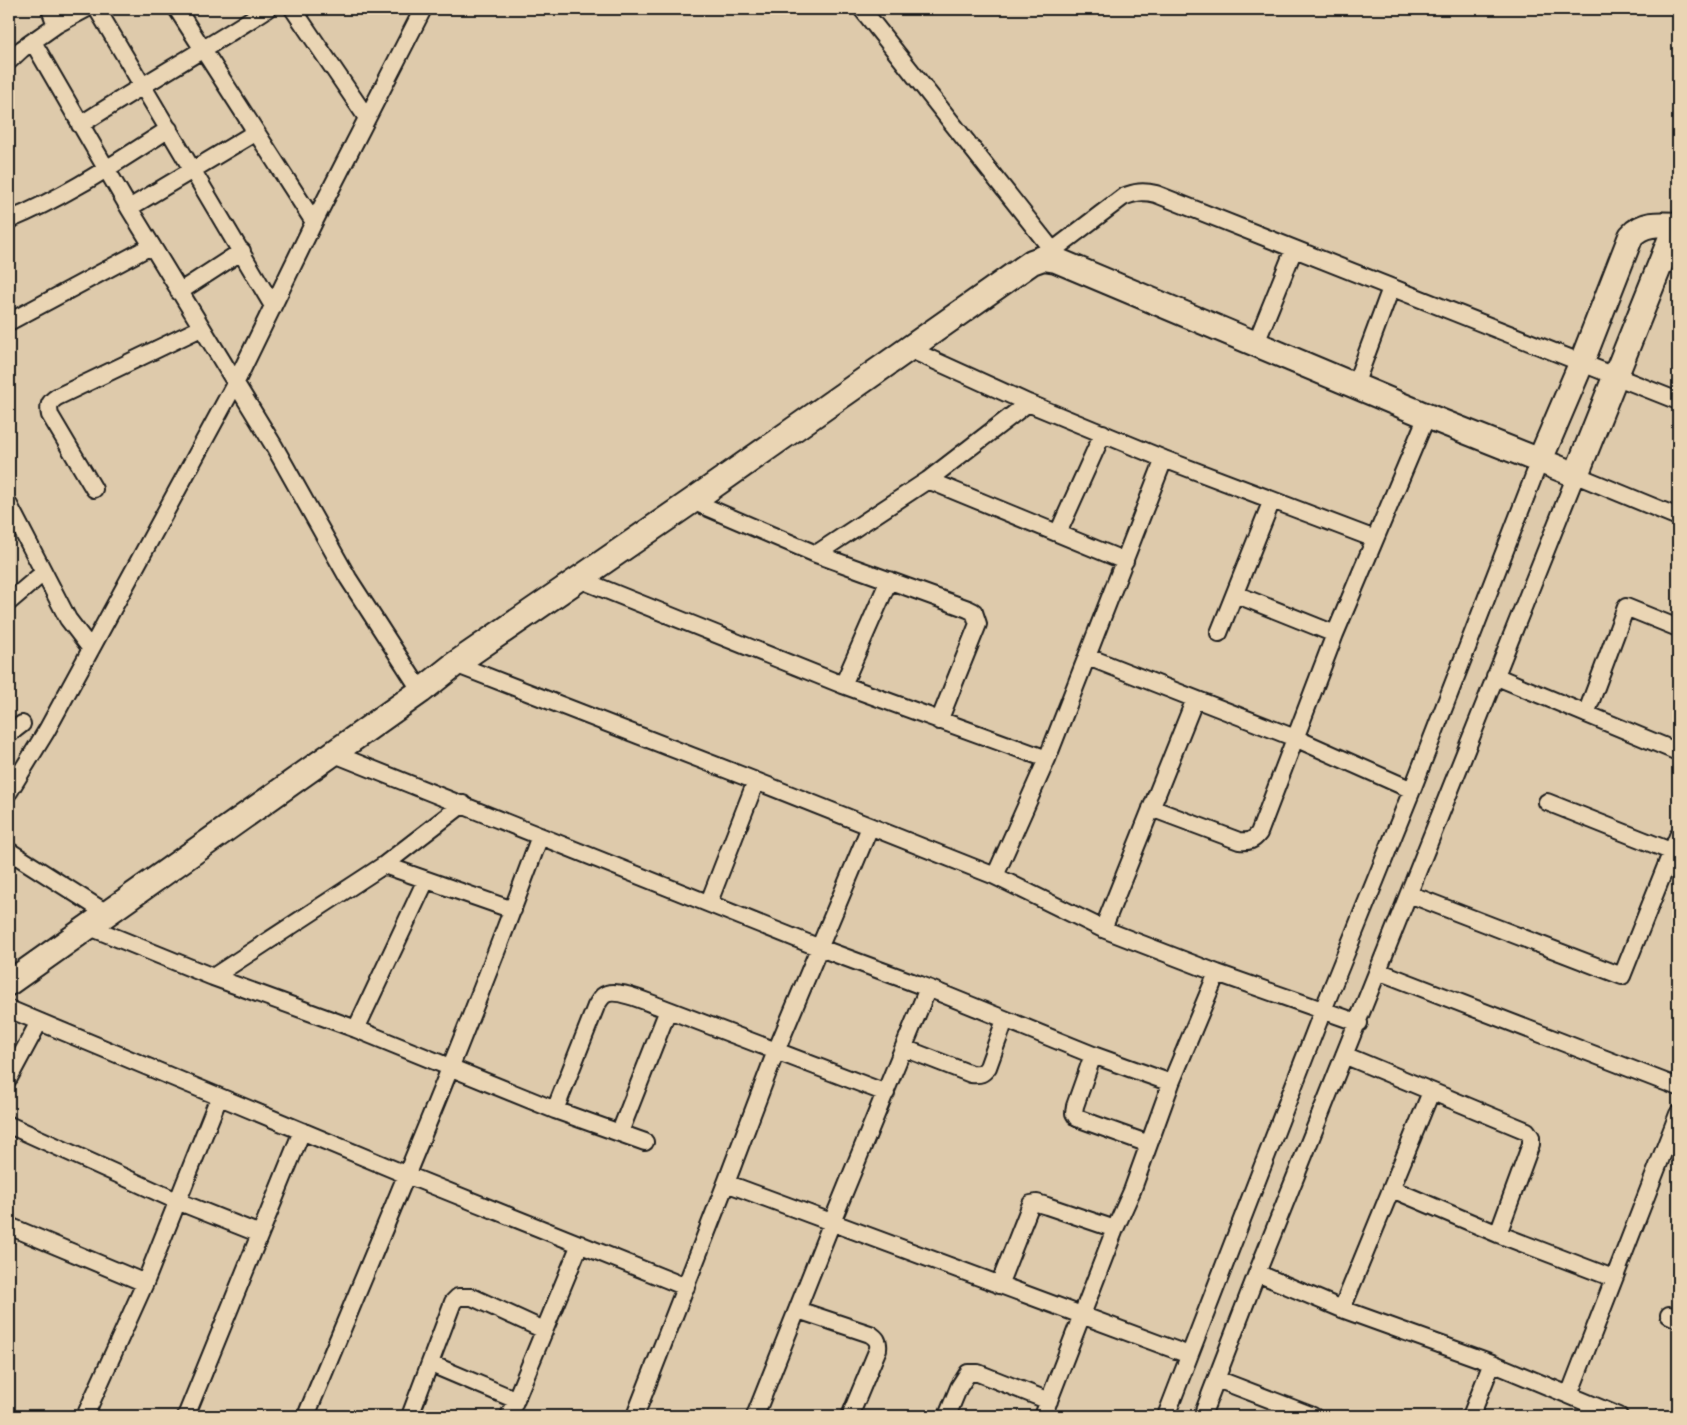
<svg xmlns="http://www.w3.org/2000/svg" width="1687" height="1425" font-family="'Playpen Sans',sans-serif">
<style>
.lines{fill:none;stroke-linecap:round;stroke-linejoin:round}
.street-casing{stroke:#1c1c1c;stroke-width:20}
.secondary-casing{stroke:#1c1c1c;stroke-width:28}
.street{stroke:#ead5b4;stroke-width:16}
.secondary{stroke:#ead5b4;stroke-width:24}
</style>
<rect width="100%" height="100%" fill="#decaab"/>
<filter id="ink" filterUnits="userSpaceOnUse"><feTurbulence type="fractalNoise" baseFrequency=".02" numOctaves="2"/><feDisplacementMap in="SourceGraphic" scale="10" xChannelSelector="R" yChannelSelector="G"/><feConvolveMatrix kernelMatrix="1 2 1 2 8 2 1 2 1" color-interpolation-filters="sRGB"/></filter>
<g filter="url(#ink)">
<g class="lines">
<g class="street-casing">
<path id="street" d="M97,9L273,306
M177,9L314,222
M293,9L367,118
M862,9L1053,251
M56,25L86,9
M33,42L129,208L274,446L348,578L421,691
M9,61L22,49L56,25L50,9
M80,125C142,85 206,49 267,9
M129,208L256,132
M9,220C66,197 117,162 169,129
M1043,258L1123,197C1135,192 1143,191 1156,194L1678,401
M179,292L242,251
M9,322L151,246
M1256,343L1294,249
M909,349L1028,403L1164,459L1375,539
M1355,385L1391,288
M928,480L1125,561
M94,489L50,415C48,406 49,402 57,397L201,328
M692,501L816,554L968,609L974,612L978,624L939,721
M9,505L68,619L91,649
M1058,533L1103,433
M816,554L928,480L1028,403
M579,579L843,685L1047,759
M1235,594L1335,634
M9,602L43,573
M1219,633L1272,500
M1088,657L1295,738L1412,790
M455,664L756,781L995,876L1103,929L1217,973L1359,1023
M1495,676L1678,752
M843,685L889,580
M1586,714L1626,607L1678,628
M9,734L22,724
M332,753L820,948L928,988L1093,1055L1171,1083
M9,792L47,730L236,382L314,222L423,9
M1547,802L1678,854
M1151,808L1239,841C1249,842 1253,841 1259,833L1335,634L1427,416
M9,851L108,914
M384,865L513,910
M995,876L1047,759L1164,459
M1409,894L1622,976L1678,836
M709,902L756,781
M90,927L213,977L356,1029L555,1110L645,1142
M1103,929L1195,699
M1378,971L1678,1087
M213,977L384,865L463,804
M9,1009L407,1175L686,1287
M356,1029L426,880
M904,1048L971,1074C980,1075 983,1074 988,1067L1005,1020
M1093,1055L1075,1106L1074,1113L1077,1118L1149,1144
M1344,1055L1527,1131L1531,1137V1144L1498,1234
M9,1078L39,1022
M555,1110L596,1006C598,1003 600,999 603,996C614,986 648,1003 661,1007L886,1093
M9,1125L177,1201L260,1234
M620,1132L668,1010
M726,1183L1189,1355
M1392,1189L1498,1234L1613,1278
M9,1226L145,1283
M1257,1273L1342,1309L1492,1363L1619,1416
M999,1285L1031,1204L1037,1203L1047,1206L1115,1229
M1342,1309L1431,1092
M798,1310L870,1334C876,1338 879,1341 878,1349L850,1416
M1669,1315L1678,1319
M431,1364L516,1400
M1217,1379L1313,1416
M1569,1395L1678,1114
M85,1416L145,1283L219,1097
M186,1416L302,1131
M306,1416C386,1224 468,1032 540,836
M410,1416L453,1302L458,1297H472L544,1330
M509,1416L580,1244
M635,1416L726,1183L776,1051L870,827
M755,1416L832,1222L928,988
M947,1416L959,1387L968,1373H978L1049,1401
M1043,1416L1115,1229L1132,1191L1171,1083L1217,973
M1166,1416L1323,1010L1412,790L1540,460
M1202,1416L1257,1273L1576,475L1678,517
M1471,1416L1492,1363"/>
</g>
<g class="secondary-casing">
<path id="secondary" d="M1540,460L1581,364L1631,236C1643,222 1661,224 1678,225
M9,983L421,691L455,664L692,501L1032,262L1043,258L1056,260L1427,416L1576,475L1676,225"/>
</g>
<use href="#street" class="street"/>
<use href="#secondary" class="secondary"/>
</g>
</g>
<rect width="1687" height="1425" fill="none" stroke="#ead5b4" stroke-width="30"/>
<rect x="15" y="15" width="1657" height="1395" fill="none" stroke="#1c1c1c" stroke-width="2" filter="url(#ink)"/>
</svg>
